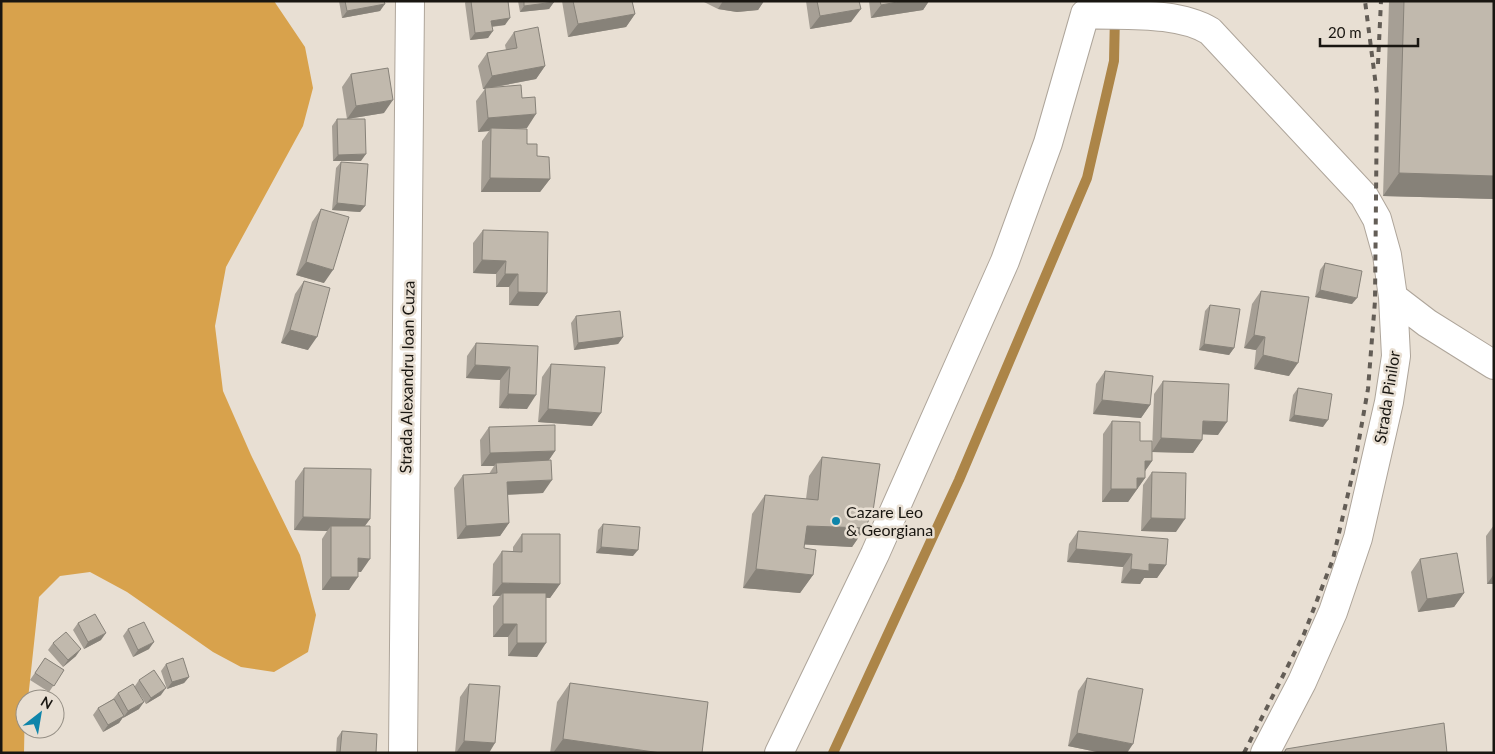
<svg xmlns="http://www.w3.org/2000/svg" width="1495" height="754" font-family="Lato,sans-serif">
<style>
.forest{fill:#d8a24c}
.lines{fill:none;stroke-linecap:round;stroke-linejoin:round}
.stream{stroke:#ac8548;stroke-width:10}
.street-casing{stroke:#aea59a;stroke-width:30}
.secondary-casing{stroke:#aea59a;stroke-width:30}
.street{stroke:#fff;stroke-width:28}
.secondary{stroke:#fff;stroke-width:28}
.rail{stroke:#635d56;stroke-width:4;stroke-dasharray:6 6;stroke-linecap:butt}
.wall{fill:#a69f95}
.shaded-wall{fill:#878279}
.building{fill:#c1b9ad;stroke:#878279}
.poi-dot{fill:#0e85aa;stroke:#e8dfd3;stroke-width:2}
.labels{text-anchor:middle;stroke-width:5;stroke-linejoin:round;paint-order:stroke}
.street-label{font-size:16px;fill:#191611;stroke:#e8dfd3}
.poi-label{font-size:16px;fill:#191611;stroke:#e8dfd3;text-anchor:start}
</style>
<rect width="100%" height="100%" fill="#e8dfd3"/>
<path class="forest" d="M1,1H274L305,47L313,88L303,126L226,267L215,326L223,391L251,455L300,555L316,615L308,652L274,672L241,667L213,652L127,592L90,572L60,576L39,597L28,699H25L24,753H1Z"/>
<g class="lines">
<path class="stream" d="M833,753L959,480L1087,178L1114,61L1115,15"/>
<g class="street-casing">
<path id="street" d="M1085,14C1124,16 1177,11 1210,31L1364,196L1377,219L1387,255L1393,297L1396,356L1389,402L1358,538L1333,612L1302,682L1265,753
M1393,297L1427,323L1494,365
M779,753L875,554L1005,261L1048,143L1085,14"/>
</g>
<g class="secondary-casing">
<path id="secondary" d="M403,753L410,1"/>
</g>
<use href="#street" class="street"/>
<use href="#secondary" class="secondary"/>
<path class="rail" d="M1378,64L1381,1
M1244,753L1304,634L1333,559L1354,468L1368,389L1375,301L1377,94L1365,1"/>
</g>
<path class="wall" d="M339,1H384L380,11L342,18Z
M466,1H508L505,25L492,27L488,38L470,40L465,3Z
M518,1H554V2L549,9L520,12Z
M562,1H632L635,14L626,27L568,37Z
M702,1H764L758,10L737,12L718,9Z
M806,1H859L851,22L810,29Z
M869,1H929L923,10L871,18Z
M1389,1H1494V199L1383,196Z
M514,32L545,66L536,79L491,88L522,98L527,128L516,129L537,156L550,179L540,192H481L482,141L489,131L478,132L476,101L485,89H483L478,66L487,53L506,50L505,45Z
M351,74L384,113L347,119L342,87Z
M337,119L361,161H333L332,126Z
M341,162L365,206L360,212L332,210L336,168Z
M321,209L324,283L296,275L312,222Z
M483,230L547,293L538,306L509,305V287H496V274L473,273V243Z
M1325,263L1352,304L1315,297L1320,270Z
M304,281L308,350L281,343L295,294Z
M1261,291L1289,376L1254,369L1256,350L1244,348L1252,304Z
M1210,305L1234,348L1229,355L1199,350L1205,311Z
M576,316L623,337L618,344L574,350L571,323Z
M476,343L538,346L527,409L499,408L500,380L466,378L467,356Z
M551,364L592,426L538,422L542,377Z
M1105,371L1150,405L1141,418L1093,414L1096,384Z
M1163,381L1218,435L1202,434V440L1193,453L1152,452L1154,394Z
M1298,388L1323,427L1289,421L1293,395Z
M1112,421L1140,441L1152,461L1145,471V478L1128,502H1102L1103,434Z
M489,427L555,451L549,460L543,493L508,495L509,523L500,536L457,539L454,488L463,475L489,474L494,466H481L480,440Z
M822,457L865,528L852,547L804,544V548L813,575L800,593L743,588L752,514L765,495L806,499L809,476Z
M304,468L370,519L365,526L361,572H358L349,590H322V539L327,531L294,530L295,481Z
M1152,472L1176,532L1141,531L1143,485Z
M603,524L633,556L596,553L598,530Z
M1494,525V584H1487L1486,536Z
M1078,531L1166,565L1157,578H1144L1140,584L1121,583L1123,567L1067,562L1069,544Z
M522,534L560,584L550,598L546,597L537,657L508,656V637H493V606L500,596H492L493,564L502,551H513V547Z
M1420,559L1464,593L1454,607L1418,612L1411,572Z
M78,623L101,640L84,649L73,630Z
M128,629L149,649L133,657L123,636Z
M53,643L76,656L63,667L48,650Z
M45,658L64,670L49,692L30,680Z
M166,664L189,677L184,683L167,689L161,671Z
M1087,678L1127,753H1102L1068,746L1078,691Z
M139,680L161,695L146,704L139,693V709L123,718V717L119,723L103,732L93,715L98,708L113,699L118,693L135,686Z
M570,683L702,753H550L557,702Z
M469,684L489,753H455L460,697Z
M342,731L376,753H336L337,738Z"/>
<path class="shaded-wall" d="M723,1H764L758,10L737,12L718,9Z
M903,1H929L923,10L871,18L881,5Z
M554,2L549,9L520,12L524,6Z
M385,4L380,11L342,18L347,11Z
M861,9L851,22L810,29L820,16Z
M635,14L626,27L568,37L578,24Z
M510,18L505,25L486,27L491,21Z
M493,31L488,38L470,40L475,33Z
M545,66L536,79L483,89L492,76Z
M393,100L384,113L347,119L356,106Z
M536,114L527,128L491,131V128L489,131L478,132L488,118Z
M366,154L361,161H333L338,155Z
M1399,173L1494,176V199L1383,196Z
M490,178L550,179L540,192H481Z
M337,203L365,206L360,212L332,210Z
M482,260L506,261L496,274L473,273Z
M306,262L333,270L324,283L296,275Z
M505,274H518L509,287H496Z
M1320,290L1357,298L1352,304L1315,297Z
M518,292L547,293L538,306L509,305Z
M290,330L317,337L308,350L281,343Z
M1254,335L1265,337L1256,350L1244,348Z
M623,337L618,344L574,350L578,343Z
M1204,344L1234,348L1229,355L1199,350Z
M1263,355L1298,363L1289,376L1254,369Z
M475,365L510,367L500,380L466,378Z
M508,394L536,395L527,409L499,408Z
M1102,400L1150,405L1141,418L1093,414Z
M548,409L601,413L592,426L538,422Z
M1294,415L1328,420L1323,427L1289,421Z
M1203,421L1227,422L1218,435L1194,434Z
M1161,438L1202,440L1193,453L1152,452Z
M555,451L546,464L496,463L494,466H481L490,453Z
M1145,461H1152L1143,474Z
M1137,478H1145L1128,502H1102L1111,489Z
M552,480L543,493L498,495L507,482Z
M303,517L370,519L360,532L331,526L327,531L294,530Z
M1151,518L1185,519L1176,532L1141,531Z
M509,523L500,536L457,539L466,526Z
M807,526L865,528L852,547L794,544Z
M601,547L638,550L633,556L596,553Z
M1076,549L1132,554L1123,567L1067,562Z
M358,558L370,559L361,572L349,571Z
M1149,564L1166,565L1157,578H1144L1140,584L1121,583L1131,569Z
M756,569L813,575L800,593L743,588Z
M1494,574V584H1487Z
M331,577H358L349,590H322Z
M502,583L560,584L550,598L503,596V593L500,596H492Z
M1464,593L1454,607L1418,612L1427,599Z
M503,624H517L508,637H493Z
M106,633L101,640L84,649L88,642Z
M154,642L149,649L133,657L138,650Z
M517,643H546L537,657L508,656Z
M81,649L76,656L63,667L68,660Z
M189,677L184,683L167,689L172,682Z
M166,688L161,695L146,704L151,698Z
M144,702L139,709L123,718L128,711Z
M124,716L119,723L103,732L108,725Z
M1077,733L1133,744L1127,753H1102L1068,746Z
M563,739L661,753H553Z
M464,741L495,743L489,753H456Z"/>
<path class="building" d="M345,1H384L385,4L347,11Z
M471,1H508L510,18L491,21L493,31L475,33Z
M524,1H554V2L524,6Z
M573,1H632L635,14L578,24Z
M817,1H859L861,9L820,16Z
M880,1H903L881,5Z
M1404,1H1494V176L1399,173Z
M538,27L545,66L492,76L487,53L517,48L514,32Z
M388,68L393,100L356,106L351,74Z
M521,85L522,98L535,97L536,114L488,118L485,88Z
M337,119H365L366,154L338,155Z
M491,128L527,129V144H537V156L549,157L550,179L490,178Z
M341,162L368,164L365,206L337,203Z
M321,209L349,217L333,270L306,262Z
M483,230L548,232L547,293L518,292V274H505L506,261L482,260Z
M1325,263L1362,271L1357,298L1320,290Z
M304,281L330,288L317,337L290,330Z
M1261,291L1309,297L1298,363L1263,355L1265,337L1254,335Z
M1210,305L1240,309L1234,348L1204,344Z
M620,311L623,337L578,343L576,316Z
M476,343L538,346L536,395L508,394L510,367L475,365Z
M551,364L605,367L601,413L548,409Z
M1105,371L1153,376L1150,405L1102,400Z
M1163,381L1229,384L1227,422L1203,421L1202,440L1161,438Z
M1298,388L1332,394L1328,420L1294,415Z
M1112,421L1140,422V441H1152V461H1145V478H1137V489H1111Z
M555,425V451L490,453L489,427Z
M822,457L880,464L873,511L865,528L807,526L804,548L816,550L813,575L756,569L765,495L818,500Z
M551,460L552,480L507,482L509,523L466,526L463,475L497,473L496,463Z
M304,468L371,469L370,519L303,517Z
M1152,472L1186,473L1185,519L1151,518Z
M603,524L640,527L638,550L601,547Z
M331,526H370V559L358,558V577H331Z
M1078,531L1168,539L1166,565L1149,564V571L1131,569L1132,554L1076,549Z
M522,534H560V584L502,583V551L522,552Z
M1457,553L1464,593L1427,599L1420,559Z
M503,593H546V643H517V624H503Z
M95,614L106,633L88,642L78,623Z
M144,622L154,642L138,650L128,629Z
M66,632L81,649L68,660L53,643Z
M45,658L64,670L54,686L35,673Z
M183,658L189,677L172,682L166,664Z
M154,670L166,688L151,698L139,680Z
M1087,678L1143,689L1133,744L1077,733Z
M570,683L708,702L702,753H661L563,739Z
M133,684L144,702L128,711L118,693Z
M469,684L500,686L495,743L464,741Z
M114,699L124,716L108,725L98,708Z
M1444,723L1447,753H1284L1286,749Z
M342,731L377,734L376,753H340Z"/>
<circle class="poi-dot" cx="836" cy="521" r="5"/>
<g class="labels">
<g class="street-label">
<text transform="translate(407 377) rotate(-89)" y="6">Strada Alexandru Ioan Cuza</text>
<text transform="translate(1387 397) rotate(-81)" y="6">Strada Pinilor</text>
</g>
<g class="poi-label">
<text x="846" y="518">Cazare Leo<tspan x="846" dy="18">&amp; Georgiana</tspan></text>
</g>
</g>
<rect width="1495" height="754" fill="none" stroke="#191611" stroke-width="5"/>
<g transform="translate(40 714) rotate(31)"><circle r="24" fill="#e8dfd3" stroke="#958f85"/>
<path d="M0-4L9 19L0 12L-9 19Z" fill="#0e85aa"/>
<text y="-8" font-size="14" font-weight="bold" text-anchor="middle" fill="#191611">N</text>
</g>
<path d="M1320 38v8h98v-8" fill="none" stroke="#191611" stroke-width="2.5"/>
<text x="1328" y="38" font-size="15" fill="#191611" stroke="#e8dfd3" stroke-width="4" paint-order="stroke">20 m</text>
</svg>
